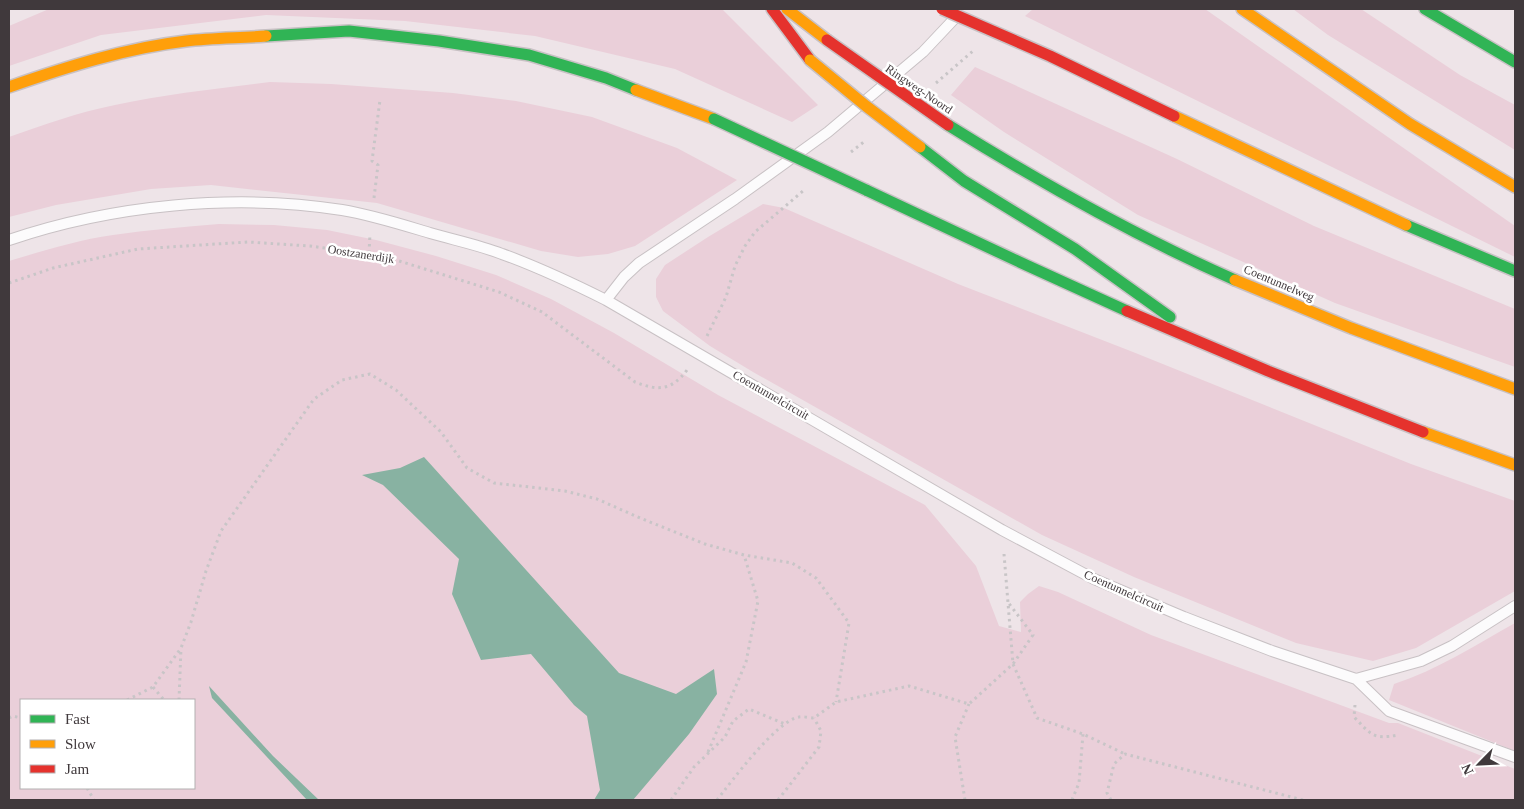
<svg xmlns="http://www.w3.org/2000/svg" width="1524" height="809" font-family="'Times New Roman',serif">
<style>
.green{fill:#eacfd9;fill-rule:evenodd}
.water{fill:#88b2a2}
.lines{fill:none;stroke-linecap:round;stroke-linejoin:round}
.lane-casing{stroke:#c8c1c4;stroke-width:12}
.fast-casing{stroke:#c8c1c4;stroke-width:14}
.slow-casing{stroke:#c8c1c4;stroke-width:14}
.jam-casing{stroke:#c8c1c4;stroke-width:14}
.path{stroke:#c8c5c7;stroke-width:3;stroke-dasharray:2.5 4;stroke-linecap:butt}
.lane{stroke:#fcfbfc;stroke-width:10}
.fast{stroke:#30b455;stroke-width:11}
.slow{stroke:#ff9f0a;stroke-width:11}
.jam{stroke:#e5322d;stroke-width:11}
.fast-bridge-casing{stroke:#c8c1c4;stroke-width:14;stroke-linecap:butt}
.slow-bridge-casing{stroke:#c8c1c4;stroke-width:14;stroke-linecap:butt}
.jam-bridge-casing{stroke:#c8c1c4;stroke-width:14;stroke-linecap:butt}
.fast-bridge{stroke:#30b455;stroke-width:11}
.slow-bridge{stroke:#ff9f0a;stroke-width:11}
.jam-bridge{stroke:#e5322d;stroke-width:11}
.labels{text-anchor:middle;stroke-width:5;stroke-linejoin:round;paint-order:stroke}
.street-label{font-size:12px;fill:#40393c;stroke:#fff}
</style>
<rect width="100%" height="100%" fill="#eee4e8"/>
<path class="green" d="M49,9H722L818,105L792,122L675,69L535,36L405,21L266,15L101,35L9,66V26Z
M1033,9H1205L1515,226V257L1025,16Z
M1293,9H1361L1460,75L1515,105V150L1328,35Z
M975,67L1177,159L1314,226L1515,309V367L1335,303L1138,215L1004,132L951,95Z
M270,82L331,84L453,93L516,101L592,117L677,148L737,180L635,246L608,254L578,257L541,251L377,203L211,185L151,189L56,205L9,217V137C43,125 79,112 115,105C166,94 218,89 270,82Z
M763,204L784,208L958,284L1133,352L1411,464L1515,501V591L1416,648L1373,661L1296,643L1134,577L1042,535L753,372L710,346L663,311L656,297V279L665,265L708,237Z
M219,224L274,225L327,230L376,240L436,256L496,275L551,299L614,333L718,395L925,505L976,566L999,626L1021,632L1020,602L1028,594L1039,586L1058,592L1151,635L1389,723H1398L1515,769V800H9V261C43,251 77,240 113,235C148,230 183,227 219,224ZM21,700H194V788H21Z
M1515,623V751L1389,700L1394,684C1437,670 1476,645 1515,623Z"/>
<path class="water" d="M424,457L619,673L676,694L714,669L717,694L689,734L633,800H594L600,790L587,716L574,705L531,654L481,660L452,594L459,559L383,485L362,475L400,468Z
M209,686L273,756L319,800H307L212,698Z"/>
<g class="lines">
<g class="lane-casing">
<path id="lane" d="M9,240C112,205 234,193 342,210C372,215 400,224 430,233C454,240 479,245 502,254C538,267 572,283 606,300L1002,530L1094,579L1184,617L1272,651L1356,679L1389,711L1515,757
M606,300L624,277L639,263L735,199L828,132L923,52L956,17
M1356,679L1421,661L1452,646L1515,606"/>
</g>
<g class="fast-casing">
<path id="fast" d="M1425,9L1515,62
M266,36L349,31L439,41L529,55L606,78L636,90
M948,125C1041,183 1135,236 1235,280
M920,147L964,181L1075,249L1170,317
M866,190L1026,265L1127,311
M1406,225L1515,271"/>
</g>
<g class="slow-casing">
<path id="slow" d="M787,9L827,40
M1242,9L1410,124L1515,187
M9,87C66,67 126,48 186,41C213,38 240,38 266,36
M636,90L714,119
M1174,116L1406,225
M1235,280L1351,328L1515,389
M1423,432L1515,465"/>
</g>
<g class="jam-casing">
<path id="jam" d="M772,9L810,60
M1127,311L1268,371L1423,432"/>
</g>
<path class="path" d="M936,83L973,51
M851,152L865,141
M374,198L378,165L372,161L380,100
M369,253L370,234
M9,283L53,268L138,249L248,242L310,246L383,256L499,292L542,312L635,382C658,391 671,391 687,370
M707,336L726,297L735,266L745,246L755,232L803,191
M1004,554L1013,664L1037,718L1083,734L1125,754
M153,687L164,700
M127,700L153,687L181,648L191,622L206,571L221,531L314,399L342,380L370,374L396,390L441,432L467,468L494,483L565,491L597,499L640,518L705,544L744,555L792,563L816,578L849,623L836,702
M179,700L181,648
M1355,705L1354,717C1371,734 1372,740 1398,735
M9,718L13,716L21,718
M708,752L746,662L758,601L744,555
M87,788L94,800
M671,800L694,767L725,737L733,721L749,709L785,724
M717,800C731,782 777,720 799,717C803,716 810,718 814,718L836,702L909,686L969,704L1013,664L1033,635L1007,601
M778,800L819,747L821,731L814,718
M965,800L955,737L969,704
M1072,800L1079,783L1083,734
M1111,800L1107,793L1114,764L1125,754L1303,800"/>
<use href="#lane" class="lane"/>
<use href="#fast" class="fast"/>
<use href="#slow" class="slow"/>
<use href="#jam" class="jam"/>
<g class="fast-bridge-casing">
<path id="fast-bridge" d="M714,119L866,190"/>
</g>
<g class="slow-bridge-casing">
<path id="slow-bridge" d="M810,60L866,106L920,147"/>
</g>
<g class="jam-bridge-casing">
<path id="jam-bridge" d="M942,9L1050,56L1174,116
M827,40L948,125"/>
</g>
<use href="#fast-bridge" class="fast-bridge"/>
<use href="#slow-bridge" class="slow-bridge"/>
<use href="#jam-bridge" class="jam-bridge"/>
</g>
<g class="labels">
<g class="street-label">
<text transform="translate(919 89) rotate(34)" y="4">Ringweg-Noord</text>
<text transform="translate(361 254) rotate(9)" y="4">Oostzanerdijk</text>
<text transform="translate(1279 283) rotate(23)" y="4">Coentunnelweg</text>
<text transform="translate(771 395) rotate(30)" y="4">Coentunnelcircuit</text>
<text transform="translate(1124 591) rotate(24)" y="4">Coentunnelcircuit</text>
</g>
</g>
<rect width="1524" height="809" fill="none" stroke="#40393c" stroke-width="20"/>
<rect x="20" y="699" width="175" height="90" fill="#ffffff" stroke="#b3b0b1"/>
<rect x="30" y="715" width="25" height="8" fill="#30b455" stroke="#b3b0b1"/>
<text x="65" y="724" font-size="15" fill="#40393c">Fast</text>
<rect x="30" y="740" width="25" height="8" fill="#ff9f0a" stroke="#b3b0b1"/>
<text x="65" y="749" font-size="15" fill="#40393c">Slow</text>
<rect x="30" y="765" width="25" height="8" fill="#e5322d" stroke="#b3b0b1"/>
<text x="65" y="774" font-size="15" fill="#40393c">Jam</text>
<g transform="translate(1479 764) rotate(246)" stroke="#ffffff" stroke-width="4" paint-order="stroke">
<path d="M0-4L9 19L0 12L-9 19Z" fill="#40393c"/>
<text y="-8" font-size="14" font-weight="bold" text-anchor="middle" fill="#40393c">N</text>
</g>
</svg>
